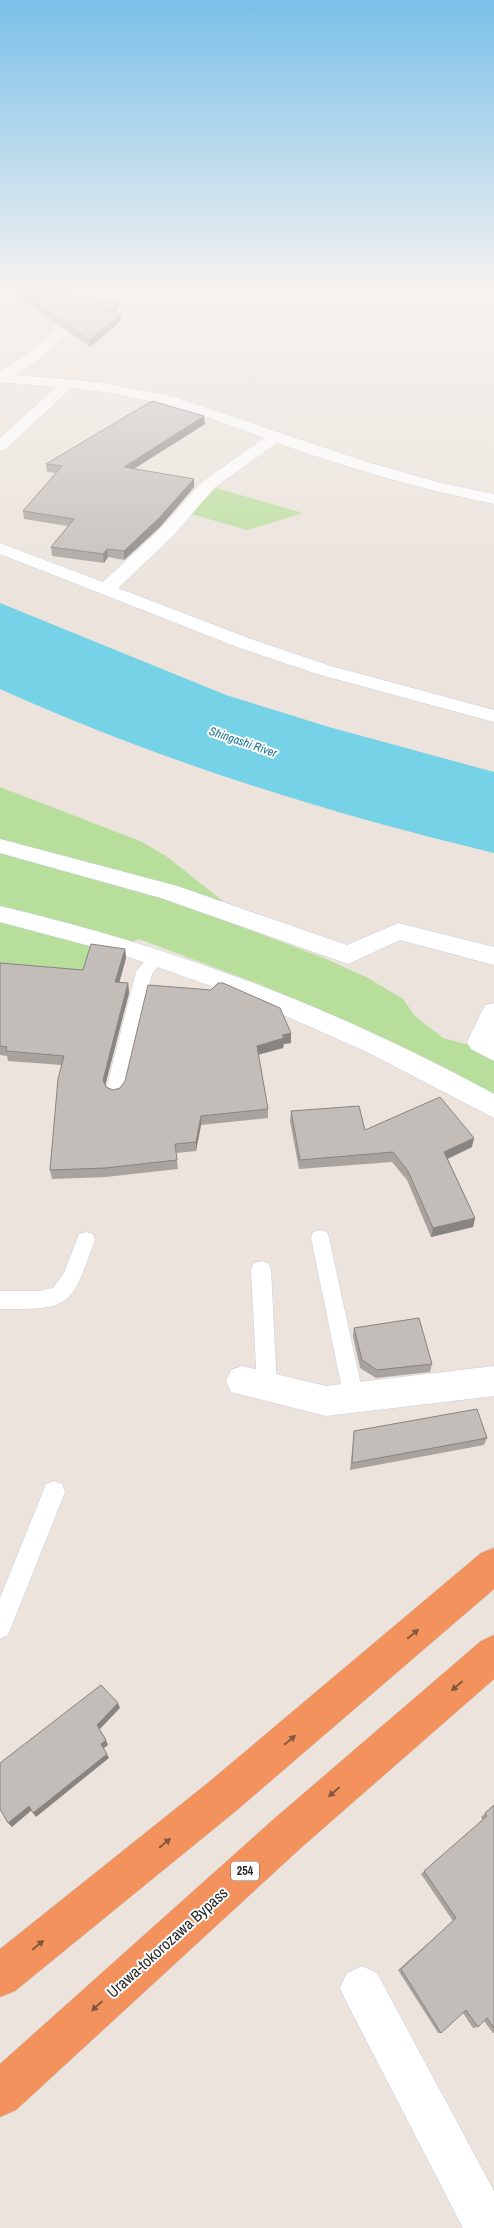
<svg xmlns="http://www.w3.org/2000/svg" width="494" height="2228" font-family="'Archivo Narrow',sans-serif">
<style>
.green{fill:#b8de9b}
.water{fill:#75d2e7}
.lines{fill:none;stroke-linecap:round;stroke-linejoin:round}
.lane-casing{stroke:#cacfda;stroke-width:1}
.street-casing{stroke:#cacfda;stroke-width:1}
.highway-casing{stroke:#c3c3c3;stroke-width:1}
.lane{fill:#fff;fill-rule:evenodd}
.street{fill:#fff;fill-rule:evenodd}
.highway{fill:#f4925d;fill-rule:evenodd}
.wall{fill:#a8a39f}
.shaded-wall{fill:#888482}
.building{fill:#c3bdb9;stroke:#888482}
.oneway{fill:#845840}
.labels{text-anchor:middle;stroke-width:4;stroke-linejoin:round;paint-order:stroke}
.far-water-label{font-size:12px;font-style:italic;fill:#157192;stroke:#fff}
.shield{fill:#fff;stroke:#696969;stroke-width:1}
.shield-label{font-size:12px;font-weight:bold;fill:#292929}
.near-street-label{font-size:16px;fill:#292929;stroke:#fff}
</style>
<rect width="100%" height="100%" fill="#ebe3dc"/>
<path class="green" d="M216,488L303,513L247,530L191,514Z
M0,787L140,841L166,856L223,901L229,922L324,958L368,978L403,999L415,1016L443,1038L480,1048L494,1057V1096L335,1018L259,984L139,939L108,952L95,968L0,986Z"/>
<path class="water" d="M0,603L226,695L329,727L494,772V853C326,813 158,760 0,689Z"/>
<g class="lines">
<g class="lane-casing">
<path id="lane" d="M157,951L163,953L165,957L152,974L124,1090L121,1095L115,1097L109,1095L106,1090L136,972L151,953Z
M320,1230L327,1232L329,1238L364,1399L361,1406L354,1409L347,1406L344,1399L311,1238L313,1232Z
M86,1232L93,1234L95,1240C71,1306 72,1310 0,1309V1291H39L53,1288L64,1273L79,1234Z
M261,1261L268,1263L271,1269L277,1387L274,1394L267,1397L260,1394L257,1387L251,1269L254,1263Z
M54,1481L62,1484L65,1492L8,1635L0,1639V1598L46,1484Z"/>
</g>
<g class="street-casing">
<path id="street" d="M61,328L68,332L66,335L39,359L14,375L97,382L171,396L367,462L441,483L494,494V504C420,489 348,468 277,443L214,488L173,536L118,588L251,639L331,666L494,710V722L317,674L237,647L0,554V543L103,582L161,528L202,482L264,438C197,412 142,395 71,388L6,449L0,451V438L56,387L0,382V371L29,353L56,329Z
M0,839L177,886L347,945L398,923L494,947V965L400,940L348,964L161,898L0,853Z
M0,906C177,948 334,1007 494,1094V1118L367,1052L245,998L120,954L0,922Z
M494,1003V1061L471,1049L467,1042L485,1005Z
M242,1366L326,1386L494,1366V1396L326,1416L231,1392L226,1381L231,1370Z
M362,1966L377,1973L494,2191V2228H463L347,2003L340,1988L347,1973Z"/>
</g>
<g class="highway-casing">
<path id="highway" d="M494,1548V1589L237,1810L15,1991L0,1997V1949L209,1782L481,1553Z
M494,1635V1679L303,1846L16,2110L0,2117V2064L275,1818L481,1641Z"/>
</g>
<use href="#lane" class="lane"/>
<use href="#street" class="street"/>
<use href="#highway" class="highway"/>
</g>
<path class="wall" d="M15,290H23L118,302L119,309L114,313L121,321L90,347L16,295Z
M205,424L134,469L194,479V487L160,527L124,560L108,557L104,563L52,556L51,547L68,526L24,519L23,511L56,473L47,472L46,464Z
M125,949L126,958L119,982L128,983L129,993L105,1085L106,1087L113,1090L291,1033V1043L284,1044L283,1048L258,1055L268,1109V1118L201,1125L196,1151L176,1153L178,1169L106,1177L52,1179L50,1170L62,1065L8,1061L7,1056L0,1055V963L83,970Z
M291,1111L365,1130L472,1147L448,1159L475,1218L473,1227L431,1237L407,1180L392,1162L299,1169L290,1121Z
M354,1328L432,1364L430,1372L376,1378L360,1368L353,1336Z
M354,1431L487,1438L484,1445L350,1470Z
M494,1805V2033H493L484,2021L478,2027L473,2028L463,2013L441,2033H438L398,1970L453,1921L421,1874L483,1820L481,1817Z"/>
<path class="shaded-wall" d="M118,302L119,309L108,319L107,312Z
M121,314V321L90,347L89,340Z
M204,416L205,424L124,475V467Z
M194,479V487L190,492L160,527L124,560V551Z
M107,549L108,557L104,563L103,554Z
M125,949L126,958L117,991L115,982Z
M128,983L129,993L104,1090L103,1080Z
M291,1033V1043L284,1044L283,1048L256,1055L257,1046L282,1035Z
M201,1116V1125L196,1151V1142Z
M474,1138L472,1147L442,1161L444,1152Z
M475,1218L473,1227L431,1237L433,1228Z
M118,1703L120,1708L99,1730L97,1725Z
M106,1740L108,1745L103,1749L101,1744Z
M107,1754L109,1758L36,1817L33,1813Z
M29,1806L32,1810L12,1827L8,1823Z"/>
<path class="building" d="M16,290H23L118,302L107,312L121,314L89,340Z
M152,401L204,416L124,467L194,479L159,518L124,551L107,549L103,554L51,547L74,519L23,511L62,466L46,464Z
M91,944L125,949L115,982L128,983L103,1080L106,1087L113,1090L120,1088L125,1081L148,985L211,990L218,983H223L280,1008L291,1033L282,1035L284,1038L257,1046L268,1109L201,1116L196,1142L175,1144L177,1160L105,1168L50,1170L58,1079L64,1056L6,1051L7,1047L0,1046V963L83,970Z
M440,1097L474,1138L444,1152L475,1218L433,1228L408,1171L393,1152L300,1160L291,1111L359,1106L365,1130Z
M419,1318L432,1364L377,1370L362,1360L354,1328Z
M477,1409L487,1438L352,1463L354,1431Z
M101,1685L118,1703L97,1725L106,1740L101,1744L107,1754L33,1813L29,1806L8,1823L0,1809V1763Z
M494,1805V2028L487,2018L478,2027L466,2010L441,2033L401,1969L456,1918L424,1871L487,1816L485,1813Z"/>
<defs><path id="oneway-solid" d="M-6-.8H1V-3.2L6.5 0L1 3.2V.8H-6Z" transform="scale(1.25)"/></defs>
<g class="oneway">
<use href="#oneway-solid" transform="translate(413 1634) rotate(-40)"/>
<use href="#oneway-solid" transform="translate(457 1686) rotate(139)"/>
<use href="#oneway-solid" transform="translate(290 1740) rotate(-40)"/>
<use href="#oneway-solid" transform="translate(334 1792) rotate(139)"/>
<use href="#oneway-solid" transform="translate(165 1843) rotate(-39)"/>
<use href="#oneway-solid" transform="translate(38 1945) rotate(-39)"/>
<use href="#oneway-solid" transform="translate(97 2006) rotate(138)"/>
</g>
<linearGradient id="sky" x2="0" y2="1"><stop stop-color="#7ac0e8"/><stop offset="0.48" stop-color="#f6f2ef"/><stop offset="1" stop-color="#f6f2ef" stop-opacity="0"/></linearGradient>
<rect width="494" height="602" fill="url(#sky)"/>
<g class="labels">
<g class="far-water-label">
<text transform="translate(243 742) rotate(19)" y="4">Shingashi River</text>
</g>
<rect class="shield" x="231" y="1861.5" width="28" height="19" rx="4"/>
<g class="shield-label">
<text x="245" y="1875">254</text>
</g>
<g class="near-street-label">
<text transform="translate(167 1942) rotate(-42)" y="6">Urawa-tokorozawa Bypass</text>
</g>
</g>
</svg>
